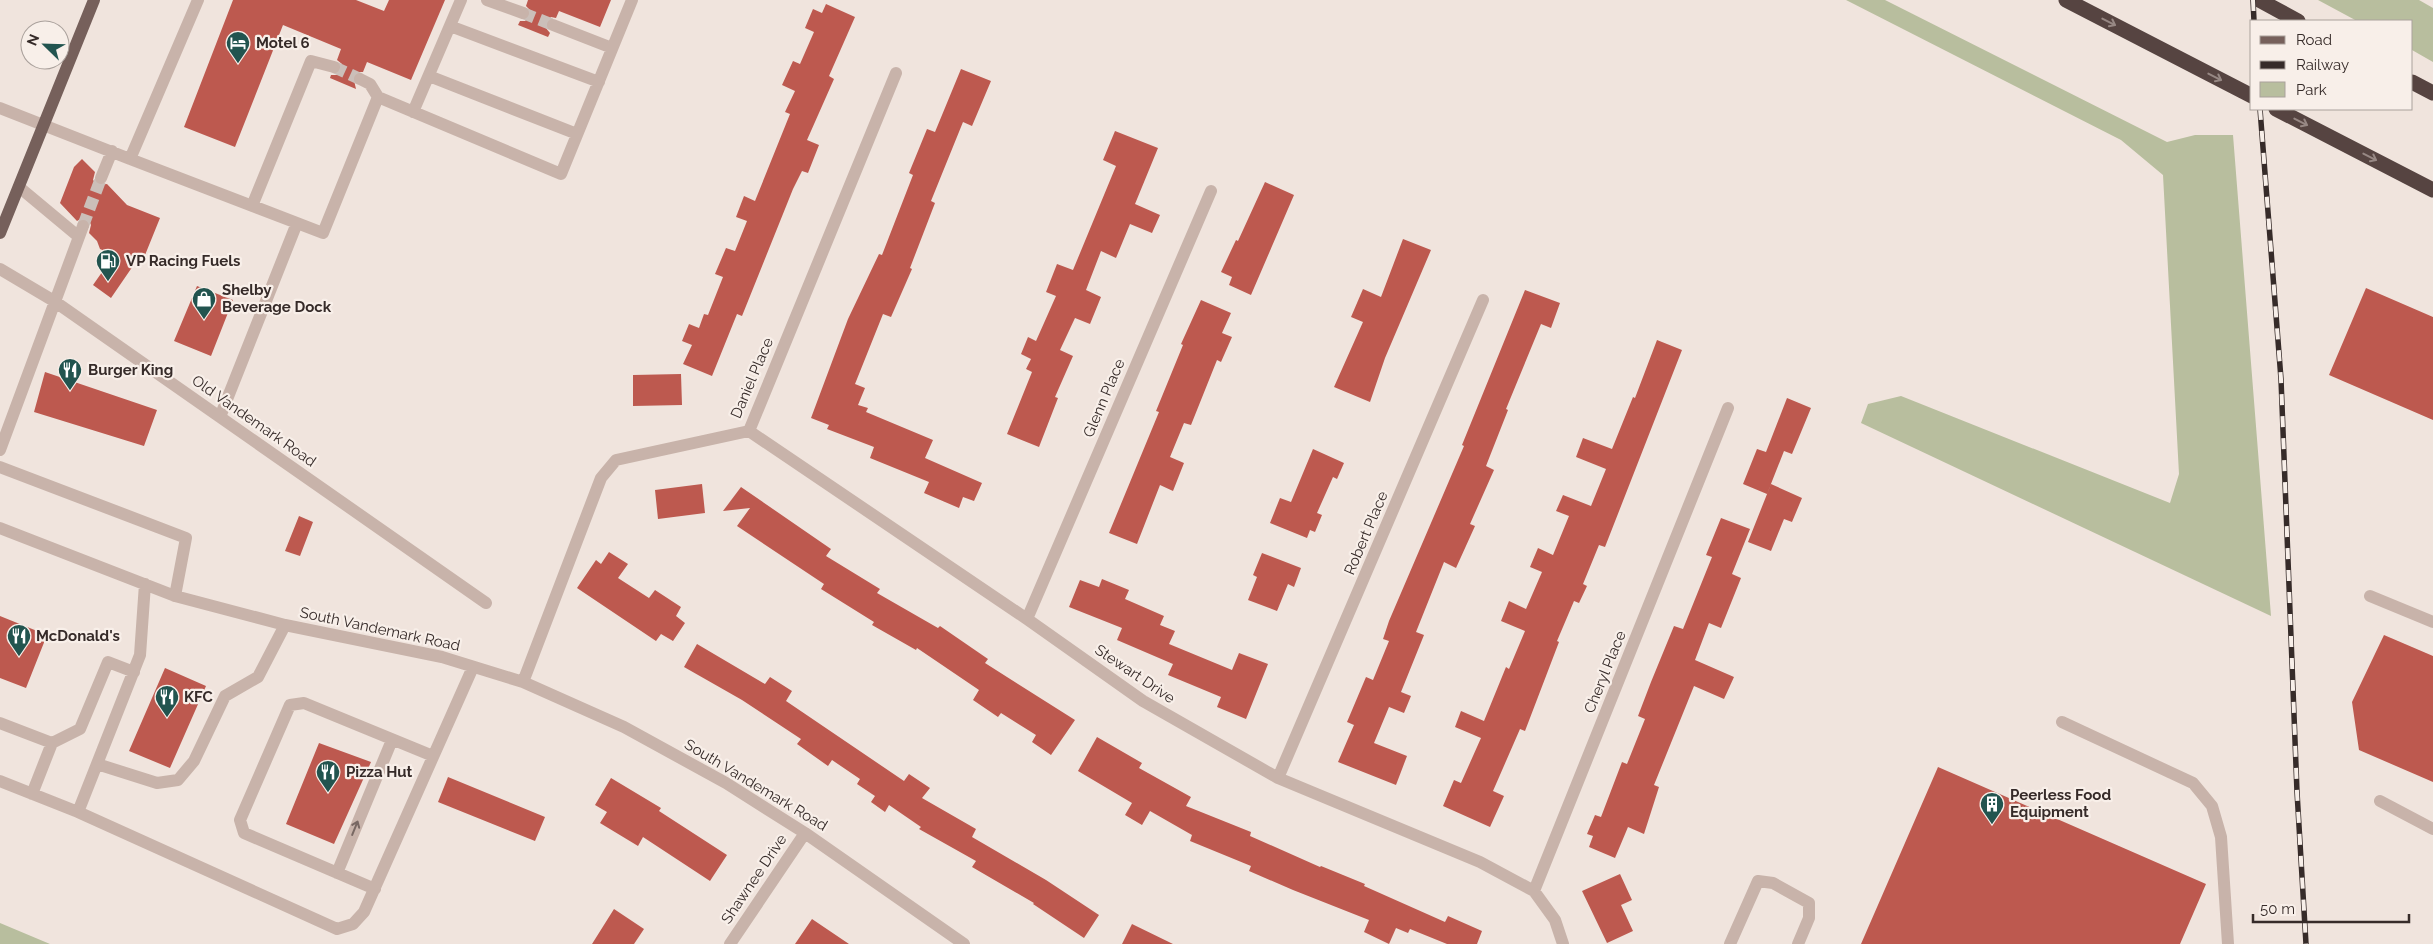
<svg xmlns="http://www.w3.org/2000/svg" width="2433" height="944" font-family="Raleway,sans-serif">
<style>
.green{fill:#b8be9e}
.building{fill:#bd594f}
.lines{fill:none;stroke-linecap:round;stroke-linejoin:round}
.minor-tunnel{stroke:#cbbfb9;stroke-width:12;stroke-dasharray:12 6;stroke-linecap:butt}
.minor{stroke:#c8b3aa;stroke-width:12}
.major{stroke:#76605b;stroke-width:12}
.highway{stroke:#564441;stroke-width:15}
.rail-casing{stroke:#362b29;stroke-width:5.5}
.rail{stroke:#f8efe9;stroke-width:4;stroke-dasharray:11;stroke-linecap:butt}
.oneway{stroke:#978884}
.oneway2{stroke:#786863}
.labels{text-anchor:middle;stroke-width:4.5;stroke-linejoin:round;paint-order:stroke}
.poi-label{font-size:15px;font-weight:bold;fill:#362b29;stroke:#f8efe9;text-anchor:start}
.street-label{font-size:15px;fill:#362b29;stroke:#f8efe9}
</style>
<rect width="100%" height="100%" fill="#f0e4dd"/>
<path class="green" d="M1846,0H1885L2167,142L2195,135H2233L2271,616L1861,423L1868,404L1901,396L2170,503L2179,474L2163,175L2121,140Z
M2318,0H2419L2433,8V62L2412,50V21H2357Z
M0,923L50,944H0Z"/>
<path class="building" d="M233,0H356L384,11L389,0H445L411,80L367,62L363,72H356L353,76L356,89L330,78L331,75H337L342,70V64L337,60L341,49L283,25L235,147L184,127Z
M528,0H611L600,27L559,11L556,18L551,17L546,22L545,27L550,33L548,37L518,25L520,21H525L530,16L531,11L526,6Z
M826,4L855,17L829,76L834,79L807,140L819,145L808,173L802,171L793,189L742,316L737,314L712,376L683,364L692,345L682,341L689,324L699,328L704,314L708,315L723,277L715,274L726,248L735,251L747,221L736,217L744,196L755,201L790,114L785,112L795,91L782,85L793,61L800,64L814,32L805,28L813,9L822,13Z
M961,69L991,81L972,126L963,122L931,201L935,203L910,268L912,269L891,317L883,314L855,384L865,388L858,405L868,408L866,412L933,440L925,458L982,483L974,501L963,497L959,508L924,493L929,482L870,458L874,447L827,429L829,425L811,418L848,319L879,254L882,255L913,175L909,173L927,129L935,132Z
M1115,131L1158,148L1135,204L1160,215L1152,233L1130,224L1116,258L1101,251L1086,290L1101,297L1090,324L1075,318L1060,350L1073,356L1055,397L1058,398L1039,447L1007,434L1032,372L1026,369L1031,359L1021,354L1028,337L1036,341L1056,296L1046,292L1057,264L1073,270L1116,166L1103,160Z
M82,159L95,172L93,180L98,185L107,184L127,205L160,218L141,265L135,263L111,298L93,285L114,255L100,249L97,241L89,233L91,225L89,220L82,218L77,221L60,203L74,167Z
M1265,182L1294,195L1251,295L1229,285L1232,277L1221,272L1236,240L1238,241Z
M1403,239L1431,250L1385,358L1370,402L1334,387L1363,322L1351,317L1363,289L1381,297Z
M197,286L233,300L211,356L174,341Z
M2366,288L2433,317V420L2329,375Z
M1525,290L1560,303L1551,328L1541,324L1506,409L1508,410L1486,466L1494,470L1470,524L1475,526L1456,568L1444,562L1416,632L1424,635L1401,692L1411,696L1404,713L1389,707L1374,743L1407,756L1396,785L1338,762L1354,725L1347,722L1366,677L1373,680L1389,641L1383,639L1389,621L1464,446L1462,445Z
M1201,300L1231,313L1222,333L1232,337L1221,362L1217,360L1191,425L1184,423L1170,457L1184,463L1173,491L1160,485L1137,544L1109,533L1159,412L1156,411L1183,345L1181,344Z
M1657,340L1682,350L1605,547L1599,545L1583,584L1587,586L1579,603L1574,601L1557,641L1559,642L1525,731L1520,729L1493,791L1504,796L1490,827L1443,806L1454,780L1461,783L1481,738L1455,727L1461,711L1484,721L1506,667L1509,669L1525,631L1501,621L1509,601L1526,609L1542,572L1530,567L1538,548L1553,555L1569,516L1556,511L1563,495L1591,506L1606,469L1576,457L1583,438L1612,449L1633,397L1635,398Z
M45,372L157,410L144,446L34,412Z
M681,374L682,405L633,406V375Z
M1787,398L1811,408L1792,454L1784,451L1767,494L1743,484L1757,449L1766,452Z
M1313,449L1344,463L1337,479L1333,477L1317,513L1322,515L1315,532L1310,530L1307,538L1270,523L1280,498L1291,502Z
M702,484L705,513L658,519L655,490Z
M1771,484L1802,498L1792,522L1784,519L1771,551L1748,542Z
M741,487L831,549L826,556L880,589L877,593L938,628L940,626L988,659L985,663L1075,720L1051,755L1032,742L1036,735L1001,713L998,717L973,700L979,690L917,648L916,650L872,625L874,622L821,589L824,584L737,526L750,508L723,511Z
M299,516L313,522L300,556L285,551Z
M1721,518L1750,529L1732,574L1741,578L1721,628L1709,623L1695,660L1734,677L1724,699L1694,686L1654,785L1659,787L1644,834L1628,827L1615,858L1589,847L1593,836L1587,834L1595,815L1601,817L1622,762L1627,764L1645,719L1638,716L1651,682L1674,626L1683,629L1712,557L1706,555Z
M609,552L628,564L618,578L649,598L655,590L681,607L676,616L685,623L673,641L661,634L656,641L577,588L596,560L601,564Z
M1262,553L1301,568L1294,587L1288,584L1277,611L1248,600L1257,577L1253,575Z
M1102,579L1129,590L1125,599L1164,616L1160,625L1175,631L1169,644L1232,670L1239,653L1268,664L1246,719L1217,707L1221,697L1168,675L1173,664L1117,640L1122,628L1069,607L1080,580L1099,587Z
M0,616L47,635L26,688L0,678Z
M2384,635L2433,656V782L2359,750L2352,702Z
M697,644L765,684L770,677L792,691L786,701L904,781L909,774L930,788L922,798L976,829L972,837L1046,880L1099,915L1084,938L1033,904L1034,903L972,867L976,861L919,829L921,827L889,805L885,812L871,802L875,796L857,784L860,779L832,760L828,766L797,744L801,739L742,700L684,667Z
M165,668L206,686L170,768L129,751Z
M1097,737L1142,763L1139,768L1191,797L1186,806L1251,832L1250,836L1320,867L1321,866L1365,884L1364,886L1445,922L1448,916L1482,931L1477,944H1447L1410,929L1408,933L1396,928L1389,944L1364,932L1369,920L1293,890L1249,871L1251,866L1190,841L1192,835L1150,811L1142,825L1125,815L1132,803L1078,771Z
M319,743L371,762L334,844L286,824Z
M1938,767L2206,884L2180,944H1861Z
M448,777L545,817L535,841L438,802Z
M611,778L661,808L659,811L727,855L710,881L643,837L638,846L600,823L607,812L595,805Z
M1620,874L1632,900L1621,905L1633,931L1607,943L1582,891Z
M614,909L644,929L634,944H592Z
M812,919L849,944H795Z
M1132,924L1173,944H1122Z"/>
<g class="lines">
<path class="minor-tunnel" d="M523,13L553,25
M334,67L360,79
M83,226L101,178"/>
<path class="minor" d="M487,0L523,13
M553,25L612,48
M450,26L599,82
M429,76L577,134
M360,79L370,84L378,97
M0,108L130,159L198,0
M413,112L461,0
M130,159L323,233L378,97L561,174L632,0
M101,178L112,151
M19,187L79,237
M252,206L311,61L334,67
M0,269L54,301L486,603
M220,417L297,223
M749,431L1027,619L1143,701L1278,778L1480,862L1534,891L1555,920L1563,944
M749,431L896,73
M0,450L83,226
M0,467L186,538L175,596
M0,528L175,596L285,625L442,657L523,682L624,727L726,783L805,833L964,944
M2370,596L2433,622
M1027,619L1211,191
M523,682L601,478L616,460L749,431
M2062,722L2193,783L2212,806L2221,837L2228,944
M0,723L52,743L32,794
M52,743L80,729L108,662L134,672
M97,764L157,783L178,780L194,761L225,696L258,677L285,625
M1278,778L1483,300
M0,781L78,812L337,929L353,924L364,912L473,667
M2380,801L2433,829
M78,812L140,655L145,584
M337,873L392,740
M375,889L244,833L240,820L290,705L304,703L433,756
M1534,891L1728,408
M730,944L805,833
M1730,944L1758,881L1773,883L1809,903V918L1798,944"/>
<path class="major" d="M0,233L94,0"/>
<path class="highway" d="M2066,0L2252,96
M2259,0L2298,21
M2412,82L2433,93
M2276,109L2433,190"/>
<g class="rail-casing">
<path id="rail" d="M2253,0L2254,21
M2260,109L2281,379L2297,792L2306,944"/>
</g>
<use href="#rail" class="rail"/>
</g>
<defs><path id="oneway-shaft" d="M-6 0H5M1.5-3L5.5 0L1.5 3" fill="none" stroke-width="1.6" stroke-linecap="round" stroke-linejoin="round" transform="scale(1.25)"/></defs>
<g class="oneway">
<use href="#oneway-shaft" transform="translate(2109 22) rotate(27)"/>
<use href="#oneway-shaft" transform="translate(2215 77) rotate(27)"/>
<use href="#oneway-shaft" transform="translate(2301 122) rotate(27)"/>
<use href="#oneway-shaft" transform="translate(2370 157) rotate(27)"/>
</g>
<use class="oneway2" href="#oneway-shaft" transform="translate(355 828) rotate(-68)"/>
<defs>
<g id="hotel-pin" transform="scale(1.25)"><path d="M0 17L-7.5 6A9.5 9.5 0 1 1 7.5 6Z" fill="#22544f" stroke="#f8efe9"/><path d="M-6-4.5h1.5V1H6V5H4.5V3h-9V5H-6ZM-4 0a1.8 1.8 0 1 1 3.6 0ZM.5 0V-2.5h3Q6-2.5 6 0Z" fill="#fff"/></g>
<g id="fuel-pin" transform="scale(1.25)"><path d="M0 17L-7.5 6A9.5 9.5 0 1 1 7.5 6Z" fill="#22544f" stroke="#f8efe9"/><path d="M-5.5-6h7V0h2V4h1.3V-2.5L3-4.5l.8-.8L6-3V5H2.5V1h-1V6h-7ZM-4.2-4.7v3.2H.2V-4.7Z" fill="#fff"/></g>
<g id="shop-pin" transform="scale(1.25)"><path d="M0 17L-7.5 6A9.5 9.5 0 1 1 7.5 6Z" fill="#22544f" stroke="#f8efe9"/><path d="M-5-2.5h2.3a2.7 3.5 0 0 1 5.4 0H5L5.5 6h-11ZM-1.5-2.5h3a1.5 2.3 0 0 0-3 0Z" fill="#fff"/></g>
<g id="restaurant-pin" transform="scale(1.25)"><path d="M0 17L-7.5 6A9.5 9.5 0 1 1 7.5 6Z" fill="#22544f" stroke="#f8efe9"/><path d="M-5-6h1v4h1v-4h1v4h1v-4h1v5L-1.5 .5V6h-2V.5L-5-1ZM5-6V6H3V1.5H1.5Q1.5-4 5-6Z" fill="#fff"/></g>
<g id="building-pin" transform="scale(1.25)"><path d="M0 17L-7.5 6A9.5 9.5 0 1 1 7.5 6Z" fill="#22544f" stroke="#f8efe9"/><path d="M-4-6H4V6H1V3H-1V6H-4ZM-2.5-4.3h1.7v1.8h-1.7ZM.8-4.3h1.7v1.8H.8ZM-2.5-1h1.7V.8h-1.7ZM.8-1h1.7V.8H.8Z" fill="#fff"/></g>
</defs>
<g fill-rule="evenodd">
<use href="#hotel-pin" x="238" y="43"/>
<use href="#fuel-pin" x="108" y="261"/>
<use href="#shop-pin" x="204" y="299"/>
<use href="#restaurant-pin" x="70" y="370"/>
<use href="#restaurant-pin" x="19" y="636"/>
<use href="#restaurant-pin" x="167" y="697"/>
<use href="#restaurant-pin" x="328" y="772"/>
<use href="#building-pin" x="1992" y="804"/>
</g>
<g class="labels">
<g class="poi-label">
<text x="256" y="48">Motel 6</text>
<text x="126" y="266">VP Racing Fuels</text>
<text x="222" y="295">Shelby<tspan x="222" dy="17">Beverage Dock</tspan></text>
<text x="88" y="375">Burger King</text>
<text x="36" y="641">McDonald's</text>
<text x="184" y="702">KFC</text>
<text x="346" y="777">Pizza Hut</text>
<text x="2010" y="800">Peerless Food<tspan x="2010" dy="17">Equipment</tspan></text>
</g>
<g class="street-label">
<text transform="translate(752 378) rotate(-67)" y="5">Daniel Place</text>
<text transform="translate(1104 398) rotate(-67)" y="5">Glenn Place</text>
<text transform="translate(254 421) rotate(35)" y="5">Old Vandemark Road</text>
<text transform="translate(1366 533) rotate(-67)" y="5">Robert Place</text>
<text transform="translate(380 629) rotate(12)" y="5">South Vandemark Road</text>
<text transform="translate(1605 672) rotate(-68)" y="5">Cheryl Place</text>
<text transform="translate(1135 674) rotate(34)" y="5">Stewart Drive</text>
<text transform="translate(756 785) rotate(31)" y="5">South Vandemark Road</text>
<text transform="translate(754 879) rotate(-56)" y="5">Shawnee Drive</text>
</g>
</g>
<rect x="2250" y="20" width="162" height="90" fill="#f8efe9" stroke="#aaa19c"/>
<rect x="2260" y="36" width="25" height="8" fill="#76605b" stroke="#aaa19c"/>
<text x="2296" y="45" font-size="15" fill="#362b29">Road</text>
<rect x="2260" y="61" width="25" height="8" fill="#362b29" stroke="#aaa19c"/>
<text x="2296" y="70" font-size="15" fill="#362b29">Railway</text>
<rect x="2260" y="82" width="25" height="15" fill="#b8be9e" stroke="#aaa19c"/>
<text x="2296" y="95" font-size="15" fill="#362b29">Park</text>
<g transform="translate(45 45) rotate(293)"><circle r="24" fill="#f8efe9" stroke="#aaa19c"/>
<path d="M0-4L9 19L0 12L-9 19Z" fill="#22544f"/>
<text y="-8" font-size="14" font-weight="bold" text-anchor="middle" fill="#362b29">N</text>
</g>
<path d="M2253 914v8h156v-8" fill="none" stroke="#362b29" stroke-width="2.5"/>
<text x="2260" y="914" font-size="15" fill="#362b29" stroke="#f8efe9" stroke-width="4" paint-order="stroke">50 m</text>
</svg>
